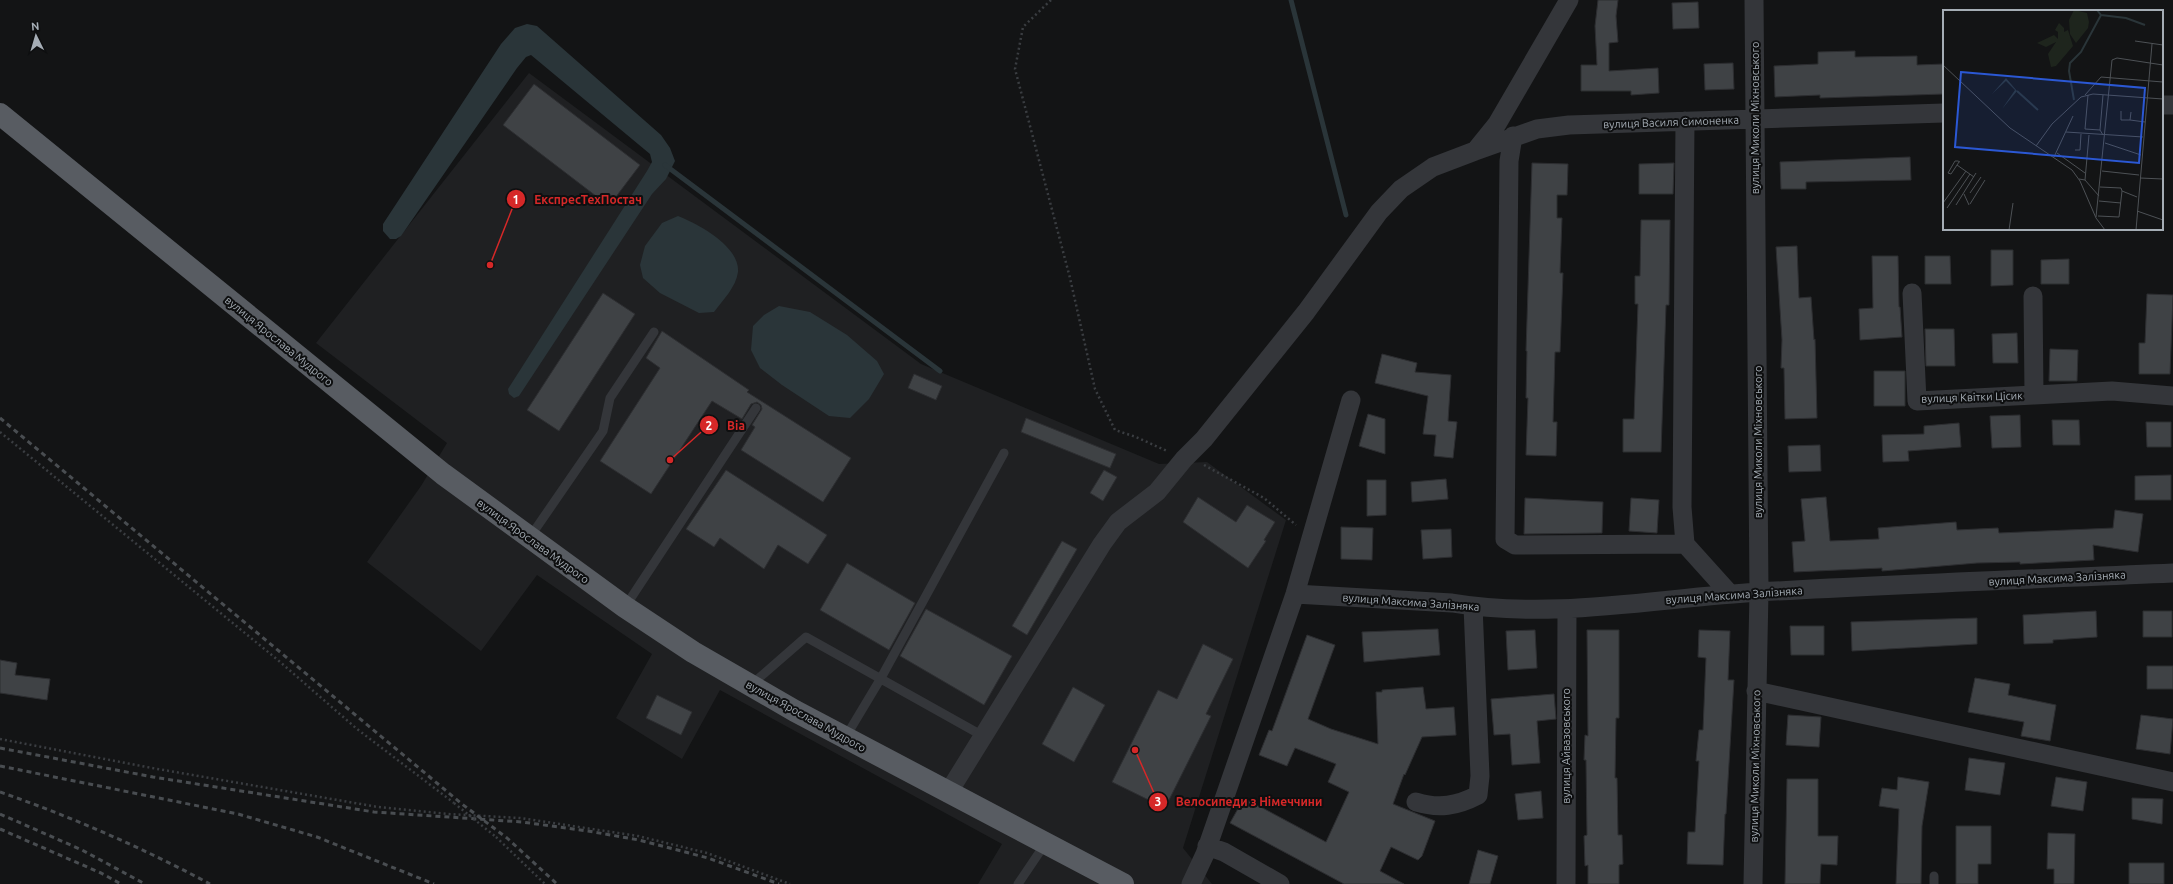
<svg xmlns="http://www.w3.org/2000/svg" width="2173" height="884" font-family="Ubuntu,sans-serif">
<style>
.built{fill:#1f2022}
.water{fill:#2a3539}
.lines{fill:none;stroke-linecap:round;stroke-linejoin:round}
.stream{stroke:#2a3539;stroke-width:5}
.building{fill:#3f4245;stroke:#2d2e31}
.path{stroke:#3a3d41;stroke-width:2.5;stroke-dasharray:2 3;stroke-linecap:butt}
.service{stroke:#34363a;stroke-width:9}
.minor{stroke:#34363a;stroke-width:19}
.trunk{stroke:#585c62;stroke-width:22}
.rail{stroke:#494d51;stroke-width:3;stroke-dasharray:5 4;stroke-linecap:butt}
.path-bridge{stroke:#3a3d41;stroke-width:2.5;stroke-dasharray:2 3;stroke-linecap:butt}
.labels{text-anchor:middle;stroke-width:4;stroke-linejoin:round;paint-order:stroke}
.street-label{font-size:11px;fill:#a5adb5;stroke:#0e0f10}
.inset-river{fill:none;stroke:#2a3539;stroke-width:2}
.inset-road{fill:none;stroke:#4d5155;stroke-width:1}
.view{fill:#2b58d4;fill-opacity:0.15;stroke:#2b58d4;stroke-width:2}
.inset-edge{fill:none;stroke:#a5adb5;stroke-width:2}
.leader{fill:none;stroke:#d62828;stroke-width:1.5}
.callout-dot{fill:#d62828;stroke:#0e0f10;stroke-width:1.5}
.mark-label{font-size:12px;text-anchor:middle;font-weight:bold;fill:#fff}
.callout-label{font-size:12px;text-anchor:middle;font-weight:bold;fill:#d62828;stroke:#0e0f10;stroke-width:4;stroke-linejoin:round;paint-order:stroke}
</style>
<rect width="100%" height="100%" fill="#131415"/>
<path class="built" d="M529,73L921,364L1159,464L1207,462L1286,520L1183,848L1212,884H978L1002,844L720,690L682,759L616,718L652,654L537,575L481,651L367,562L421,486L447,443L316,343Z"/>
<path class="water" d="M527,24L537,26L661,135L670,148L675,161L666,179L652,194L519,396L514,398L509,394L508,389L647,171L652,162L650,154L531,55L526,57L517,68L401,236L396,239H390L383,231V224L501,44L515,28Z
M678,216C698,224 740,246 738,272C736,287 723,300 714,312L699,313L660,293L643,278L640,265L645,246L662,223Z
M779,306L810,312L847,335L877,361L884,374L869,399L850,418L829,416L782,385L760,368L751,350L753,326L764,315Z"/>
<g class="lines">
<path class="stream" d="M1291,0L1346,215
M665,165L940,371"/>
</g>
<path class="building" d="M1598,0H1618L1616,16L1618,42L1609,43V71L1658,68L1659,93L1631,95V91H1581V65H1597L1595,26Z
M1698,2L1699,28L1673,29L1672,3Z
M1855,51V57L1917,56V65L1944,64V94L1820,98V95L1775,97L1774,66L1818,64V52Z
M1733,63L1734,89L1705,90L1704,64Z
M534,84L640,165L609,206L503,125Z
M1910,157L1911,180L1806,182V189H1781L1780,162Z
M1532,163L1568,164L1567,195H1557V218H1562L1560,273H1563L1560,352H1555L1553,422H1557L1556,456L1526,455L1528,398H1526L1527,351H1526Z
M1674,163L1673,194H1639V164Z
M1641,220H1670L1669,305H1666L1661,452H1623V419H1634L1638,304H1635V276H1640Z
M1797,246L1799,298L1811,297L1814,340L1815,339L1817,418L1785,419L1784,368H1781L1782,340L1776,247Z
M1991,250H2013V285L1991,286Z
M1872,256H1898L1899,307H1900L1902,337L1860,340L1859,309L1873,308Z
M1925,256H1950L1951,284H1925Z
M2069,259V284H2041V260Z
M603,293L635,314L559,431L527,410Z
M2147,294L2173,295L2170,374H2139V343H2145Z
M1925,329H1954L1955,366H1926Z
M662,331L749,390L747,392L851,458L823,502L741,450L755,427L752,425L762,409L761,405L757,402L751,404L742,419L712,401L651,494L600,461L660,368L646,358Z
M2017,333L2018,363H1993L1992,334Z
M2050,349L2078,350L2077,381H2049Z
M1382,354L1417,363L1415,372L1451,375L1448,421L1457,422L1453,458L1434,456L1436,435L1423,434L1428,396L1375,383Z
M1874,371H1905V406H1874Z
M914,374L942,386L936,400L908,388Z
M1368,414L1385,419V454L1359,446Z
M2020,415L2021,447L1992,448L1990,416Z
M1026,418L1116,454L1110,468L1021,432Z
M2052,420H2079L2080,445H2053Z
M2146,422H2171V447H2147Z
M1959,423L1961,447L1908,451L1909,461L1883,462L1882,435L1924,434V426Z
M1820,445L1821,471L1789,472L1788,446Z
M726,470L827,535L808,564L778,545L764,569L720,538L714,547L686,529Z
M1104,470L1117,477L1103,501L1090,493Z
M2171,475V500H2135V476Z
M1446,479L1448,499L1412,502L1411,482Z
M1367,480H1386V515L1367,516Z
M1198,497L1236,522L1247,505L1275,522L1264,540L1266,541L1248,568L1183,522Z
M1826,497L1830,541L1879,539L1878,528L1956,522L1957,530L1998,528L1999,533L2113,528L2115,510L2143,514L2138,552L2093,545L2094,560L2020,564V562L1977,563L1882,571V568L1794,572L1792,542L1805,541L1801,499Z
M1525,498L1603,502L1602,533L1524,534Z
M1631,498L1659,500L1657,533L1629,531Z
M1341,527L1373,528L1372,560L1341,559Z
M1451,529L1452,557L1423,559L1421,530Z
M1062,541L1077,549L1027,635L1012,626Z
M847,563L915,603L889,650L820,610Z
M926,609L1012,656L984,705L900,656Z
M2096,611L2097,637L2053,640V643L2024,644L2023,615Z
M2143,611H2172V637H2143Z
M1977,618V644L1852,651L1851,622Z
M1790,626H1824V655H1791Z
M1438,629L1440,655L1364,662L1362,632Z
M1535,630L1537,668L1508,670L1506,631Z
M1587,630H1619V718H1616L1615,778H1617L1618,835H1622L1623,864L1619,865V884H1588V865L1585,866L1584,836L1587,835L1586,760H1584L1585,735L1588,736Z
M1699,630L1730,631L1728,680H1734L1726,814H1725L1723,865L1687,864L1688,832H1695L1699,761H1696L1699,730H1703L1706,658L1698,657Z
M1307,635L1335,645L1308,719L1331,729L1378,744L1376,692H1382V690L1423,687L1426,709L1454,707L1456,735L1422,737L1405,775L1404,774L1393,804L1435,821L1422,856L1418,860L1391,847L1380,871L1404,884H1344L1230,823L1244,798L1326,842L1349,792L1328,782L1336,764L1295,748L1287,766L1259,755L1269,730L1272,731Z
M1203,644L1233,659L1206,714L1211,716L1165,808L1112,782L1158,690L1177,699Z
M0,660L17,663L15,675L50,679L47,700L0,693Z
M2147,666H2173V689H2147Z
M1975,678L2010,684L2008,695L2056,705L2050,741L2021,736L2024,722L1968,712Z
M1073,687L1105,705L1074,762L1042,744Z
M1554,694L1556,719L1537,721L1540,763L1512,765L1510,734L1494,735L1491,699Z
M657,695L692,712L681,735L646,718Z
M1788,715L1821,717L1819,747L1786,745Z
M2141,715L2173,719L2170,754L2136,749Z
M1969,758L2005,763L2000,795L1965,790Z
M1898,777L1929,782L1922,826L1921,884H1896L1899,809L1879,806L1882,788L1897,790Z
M2056,777L2087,782L2083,811L2051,806Z
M1787,779H1818V836H1838L1837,865L1821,864L1820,884H1785Z
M1541,791L1543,818L1518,820L1515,794Z
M2132,798L2163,799L2162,824L2132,819Z
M1956,826H1991V864H1978V884H1956Z
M2048,833L2075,834L2074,884H2054V869H2047Z
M1478,850L1498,856L1490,884H1469Z
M2129,863H2164V884H2129Z"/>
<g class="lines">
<path class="path" d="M1051,0L1023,27L1015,69L1070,278L1095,389L1115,430L1136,437L1167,451
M0,432L279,661L357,729L454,803
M1204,465L1264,498L1296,525
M0,739L152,768L378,807L448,814L520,818L638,836L707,853L790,884
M496,837L545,884"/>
<path class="service" d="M530,537L603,431L610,398L654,332
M625,607L756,408
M751,685L806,637L983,736
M845,738L881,678L1004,453
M1934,876V884
M1018,884L1045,844"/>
<path class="minor" d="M2162,105H2173
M1685,121L1682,507L1685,544
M1513,136L1509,161L1505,539L1515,545L1685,544L1730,594
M1476,150L1497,124L1569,0
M1912,293L1917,401L2034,395L2033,296
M2034,395L2112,391L2173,396
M1295,594L1452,603C1553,620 1658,598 1759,592C1897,584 2035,579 2173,573
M1756,691L2173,782
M948,793L1102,544L1118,522L1157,492L1184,459L1204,439L1306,312L1379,212L1401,189L1433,167L1475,151L1537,129L1569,125L1944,113
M1416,802C1439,809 1457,806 1478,795L1480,776L1473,606
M1207,846L1224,852L1280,884
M1191,884L1205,854L1295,594L1351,400
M1566,884L1567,609
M1753,884L1759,592L1754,0"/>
<path class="trunk" d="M0,114L443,474L625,607L693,652L795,711L1123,884"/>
<path class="rail" d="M0,418L462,804L507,838L557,884
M0,748L153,777L374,812L522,822L588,831L639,840L708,858L779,884
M0,766L238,814L317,837L434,884
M0,792C72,817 143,848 210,884
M0,814L82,850L145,884
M0,829L101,873L121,884"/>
<path class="path-bridge" d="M454,803L496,837"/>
</g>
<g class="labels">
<g class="street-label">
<text transform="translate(1755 118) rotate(-90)" y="4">вулиця Миколи Міхновського</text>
<text transform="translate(1671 122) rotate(-2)" y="4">вулиця Василя Симоненка</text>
<text transform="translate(279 341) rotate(39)" y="4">вулиця Ярослава Мудрого</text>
<text transform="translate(1972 397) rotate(-2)" y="4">вулиця Квітки Цісик</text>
<text transform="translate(1758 442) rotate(-90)" y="4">вулиця Миколи Міхновського</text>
<text transform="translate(533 541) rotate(36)" y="4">вулиця Ярослава Мудрого</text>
<text transform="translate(2057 578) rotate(-3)" y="4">вулиця Максима Залізняка</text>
<text transform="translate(1734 595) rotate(-4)" y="4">вулиця Максима Залізняка</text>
<text transform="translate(1411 602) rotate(4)" y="4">вулиця Максима Залізняка</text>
<text transform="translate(806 716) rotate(29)" y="4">вулиця Ярослава Мудрого</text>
<text transform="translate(1566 746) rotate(-90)" y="4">вулиця Айвазовського</text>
<text transform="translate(1755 766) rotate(-89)" y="4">вулиця Миколи Міхновського</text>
</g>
</g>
<g transform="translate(1943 10)">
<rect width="220" height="220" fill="#131415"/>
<path d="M131,0L144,3L146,12L145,18L133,33L127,24L126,10ZM116,13L121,18V22L125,20L130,36L113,56L108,57L105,44L113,32L103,37L94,33L111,25L115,29V22L112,20Z" fill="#1e251d"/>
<path d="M63,68L74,81L59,99L72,80L63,71L49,84Z" fill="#2a3539"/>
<path class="inset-river" d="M154,0L158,5L183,8L202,15M74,81L95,100M131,90L126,61L127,53L138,42L158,5"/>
<path class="inset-road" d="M192,31L220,35M0,55L67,118L129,160L137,171L153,208L162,220M142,85L158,67L220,72M145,85L142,119L157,120L160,125M178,101V110H187L188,102M187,110L202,112M157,120L160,85M123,122L200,127M162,133L198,145M93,136L109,114L138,87L150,84L220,89M132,140H137L138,124M114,143L142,163M111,147L130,106M16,152L8,164L5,163L12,151H15L17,152M14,155L31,167M159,161L196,165M197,168L220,169M136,169L142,170L156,186M142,170L146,125M179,181L194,187M27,183L38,167M21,184L26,195M156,191L178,193M0,193L23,161M27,194L42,170M13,195L33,163M4,198L27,164M194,201L220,210M155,206L176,207L179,181L178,178L157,177M153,207L169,50L174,48L220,55M66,220L70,193M193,220L209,34"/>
<path class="view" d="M18,62L202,78L196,153L12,137Z"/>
<rect width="220" height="220" class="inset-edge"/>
</g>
<path class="leader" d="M490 265L516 199M670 460L709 425M1135 750L1158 802"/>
<g class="callout-dot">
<circle cx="490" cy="265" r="4"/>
<circle cx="670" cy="460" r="4"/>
<circle cx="1135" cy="750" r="4"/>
<circle cx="516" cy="199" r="10"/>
<circle cx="709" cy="425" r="10"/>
<circle cx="1158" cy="802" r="10"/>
</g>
<g class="mark-label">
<text x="516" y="204">1</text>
<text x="709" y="430">2</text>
<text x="1158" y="806">3</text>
</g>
<g class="callout-label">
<text x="588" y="204">ЕкспресТехПостач</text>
<text x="736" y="430">Віа</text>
<text x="1249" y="806">Велосипеди з Німеччини</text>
</g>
<g transform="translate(36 36) rotate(355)" stroke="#0e0f10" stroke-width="3" paint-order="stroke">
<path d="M0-3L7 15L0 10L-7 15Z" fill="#a5adb5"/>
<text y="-6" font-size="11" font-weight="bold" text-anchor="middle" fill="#a5adb5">N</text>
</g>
</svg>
